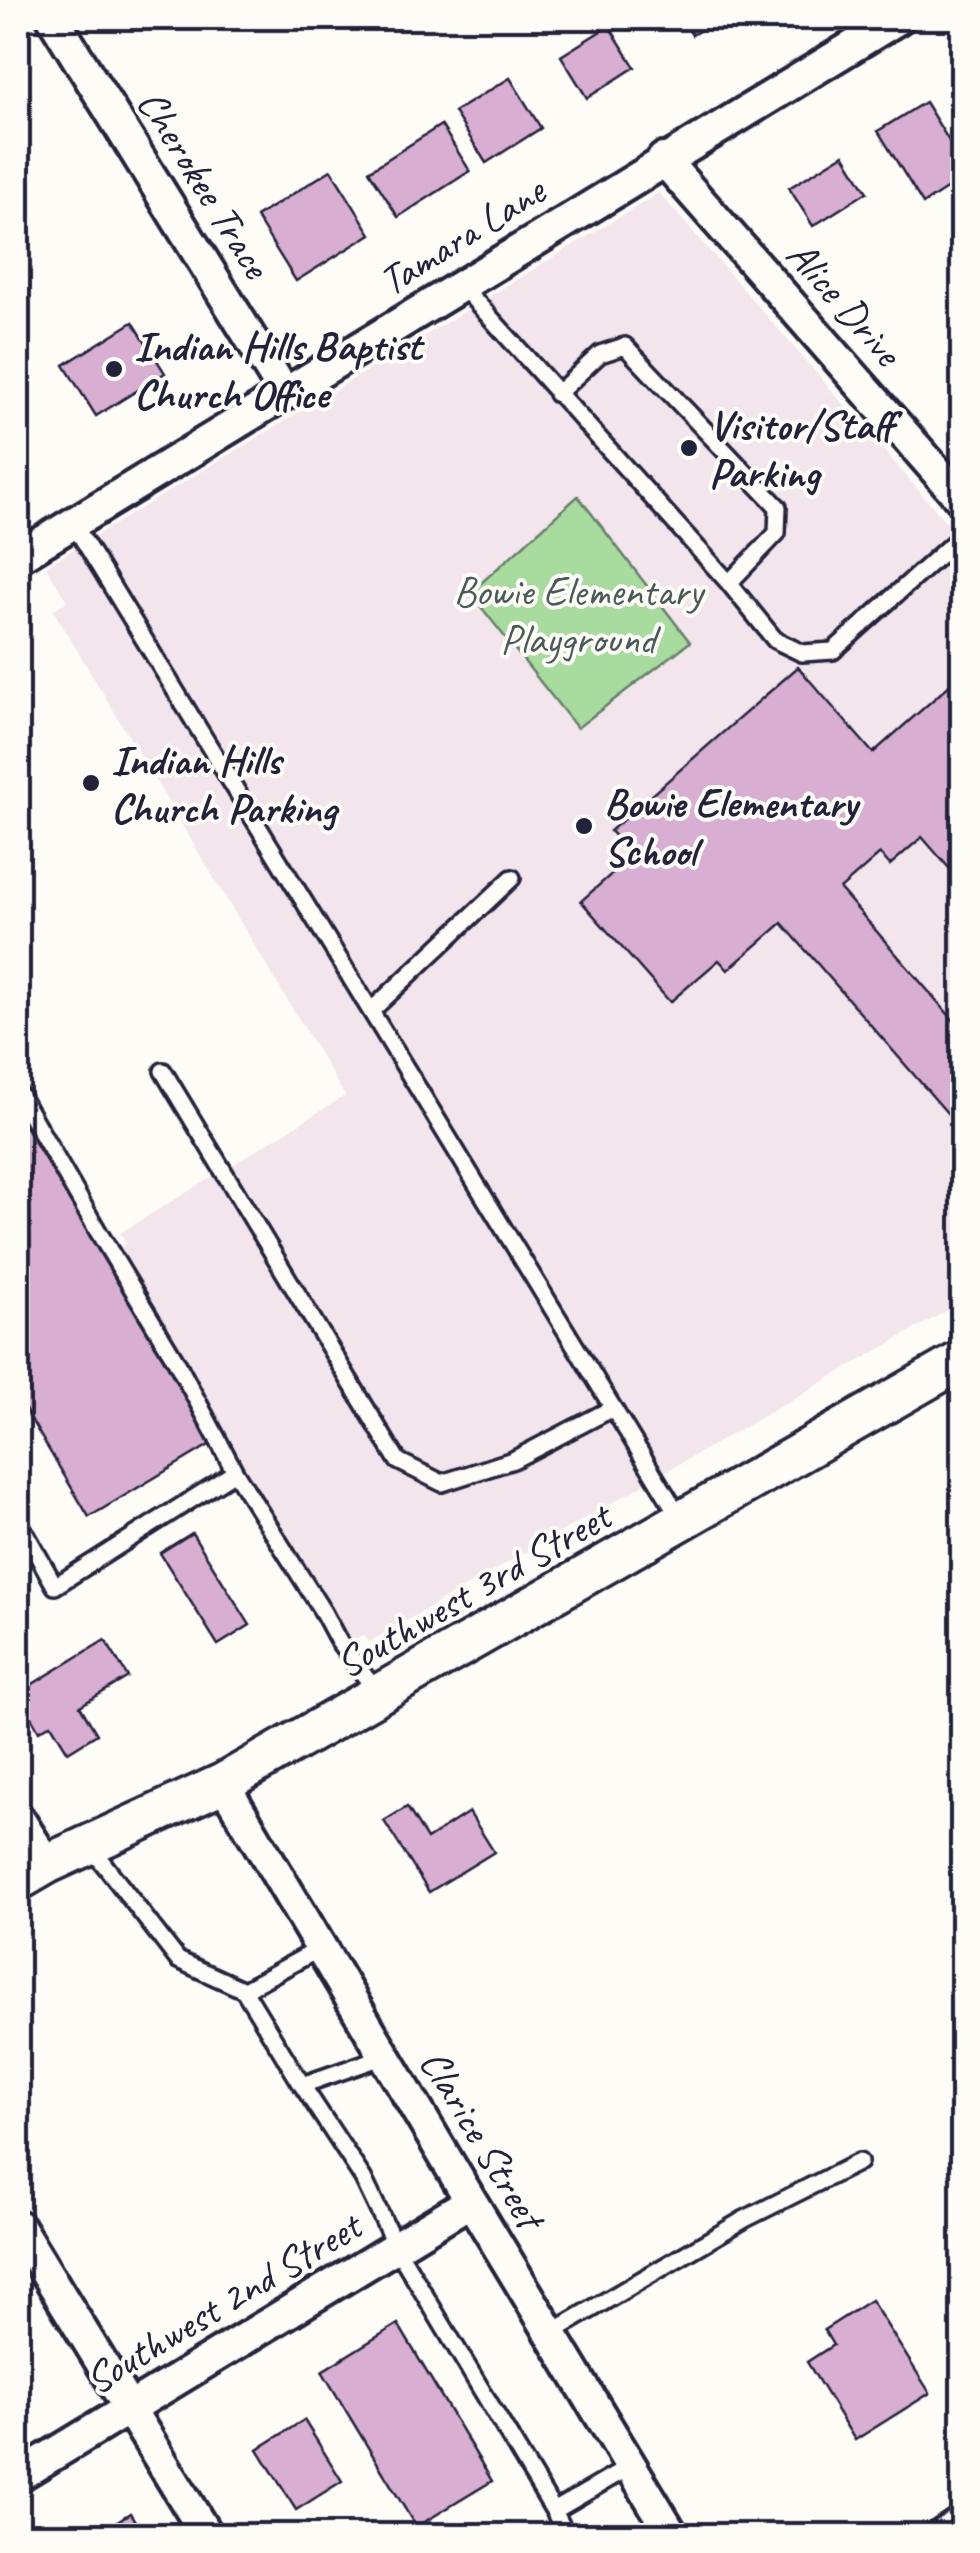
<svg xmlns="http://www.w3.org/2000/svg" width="980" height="2553" font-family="Caveat,sans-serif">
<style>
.built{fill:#f2e5ec}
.green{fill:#a8dc9e;stroke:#657f6c;stroke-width:2.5}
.building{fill:#d9aed3;stroke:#22223b;stroke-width:2.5}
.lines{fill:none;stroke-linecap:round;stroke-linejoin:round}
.service-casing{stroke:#22223b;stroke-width:22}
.minor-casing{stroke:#22223b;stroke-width:38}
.tertiary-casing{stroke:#22223b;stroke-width:45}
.service{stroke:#fdfcf7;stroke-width:15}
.minor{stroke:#fdfcf7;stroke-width:30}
.tertiary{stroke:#fdfcf7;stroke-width:38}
.poi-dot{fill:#22223b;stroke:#fdfcf7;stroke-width:4}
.labels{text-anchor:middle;stroke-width:8;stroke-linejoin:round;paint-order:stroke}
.street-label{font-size:42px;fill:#22223b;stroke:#fdfcf7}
.poi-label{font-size:42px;font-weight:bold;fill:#22223b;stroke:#fdfcf7;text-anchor:start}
.park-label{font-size:42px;fill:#4a5a59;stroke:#fdfcf7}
</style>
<rect width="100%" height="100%" fill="#fdfcf7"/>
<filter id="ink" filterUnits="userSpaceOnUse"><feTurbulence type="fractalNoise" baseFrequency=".01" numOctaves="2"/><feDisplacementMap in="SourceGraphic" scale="20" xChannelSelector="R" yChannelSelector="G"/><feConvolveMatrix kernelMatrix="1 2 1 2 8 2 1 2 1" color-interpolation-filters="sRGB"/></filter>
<g filter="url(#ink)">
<path class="built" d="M659,193L962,540V1302L369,1642L364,1635L346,1646L112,1252L126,1243L120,1233L345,1096L53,610L67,601L46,566Z"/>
<path class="green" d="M578,496L690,642L577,728L470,593Z"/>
<path class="building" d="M681,18H721L692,35Z
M609,26L635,67L587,98L561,56Z
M510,78L541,128L486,163L454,112Z
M925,102L962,162V179L923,204L878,131Z
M441,125L470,171L398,217L369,171Z
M844,154L867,192L813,226L789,188Z
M331,170L371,234L296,281L256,217Z
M133,322L165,373L96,416L64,365Z
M798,667L873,753L962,674V883L922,837L890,865L880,854L840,889L962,1030V1116L955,1122L782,923L728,970L719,960L670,1002L581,901L632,856L610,831Z
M18,1114L214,1442L89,1517L18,1398Z
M192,1533L250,1625L218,1645L160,1553Z
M105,1640L128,1677L80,1706L97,1734L68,1752L51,1724L39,1731L18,1693Z
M407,1807L427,1839L469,1812L494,1852L429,1892L384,1821Z
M871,2300L930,2393L855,2440L807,2362L833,2345L824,2330Z
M398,2324L492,2481L416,2527L322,2371Z
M18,2325L29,2344L18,2351Z
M304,2420L342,2481L296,2510L258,2449Z
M130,2513L144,2536H94Z"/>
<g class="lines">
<g class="service-casing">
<path id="service" d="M461,285L729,583L775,640L802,653L833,651L962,535
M557,394L600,354L625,346L778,507L777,533L729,583
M73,523L682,1521
M371,1011L512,878
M163,1071L398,1461L442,1483L513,1460L613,1408
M18,1092L99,1233L176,1361L235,1472
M18,1520L55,1586L235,1472L323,1612L339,1642L377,1692
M89,1845L178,1960L244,1990L321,1948
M244,1990L302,2085L385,2056
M302,2085L363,2178L396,2247L554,2511L631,2466
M551,2333L745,2219L859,2162
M554,2511L567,2536"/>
</g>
<g class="minor-casing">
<path id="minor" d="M53,18L285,394
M663,159L962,500
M18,557L899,18
M223,1783L471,2201L673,2536
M18,1818L47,1864
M18,2226L207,2536
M18,2476L471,2201
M941,2536L962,2522"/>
</g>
<g class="tertiary-casing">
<path id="tertiary" d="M18,1881L47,1864L223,1783L962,1360"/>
</g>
<use href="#service" class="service"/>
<use href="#minor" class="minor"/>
<use href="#tertiary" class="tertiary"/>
</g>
</g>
<g class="poi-dot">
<circle cx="114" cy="369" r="10"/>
<circle cx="689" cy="448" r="10"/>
<circle cx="91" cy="783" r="10"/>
<circle cx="584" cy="826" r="10"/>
</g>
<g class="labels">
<g class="street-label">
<text transform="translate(205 183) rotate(58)" y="15">Cherokee Trace</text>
<text transform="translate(461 235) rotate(-32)" y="15">Tamara Lane</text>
<text transform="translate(845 302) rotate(49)" y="15">Alice Drive</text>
<text transform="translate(472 1589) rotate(-30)" y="15">Southwest 3rd Street</text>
<text transform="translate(483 2138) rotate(59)" y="15">Clarice Street</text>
<text transform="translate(222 2302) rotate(-31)" y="15">Southwest 2nd Street</text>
</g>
<g class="poi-label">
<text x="134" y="360">Indian Hills Baptist<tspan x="134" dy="48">Church Office</tspan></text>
<text x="709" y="439">Visitor/Staff<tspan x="709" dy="48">Parking</tspan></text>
<text x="111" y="774">Indian Hills<tspan x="111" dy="48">Church Parking</tspan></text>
<text x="604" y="817">Bowie Elementary<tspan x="604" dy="48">School</tspan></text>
</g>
<g class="park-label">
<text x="578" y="605">Bowie Elementary<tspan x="578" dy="48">Playground</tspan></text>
</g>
</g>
<rect width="980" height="2553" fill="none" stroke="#fdfcf7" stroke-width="60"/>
<rect x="30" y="30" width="920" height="2493" fill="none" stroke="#22223b" stroke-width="4" filter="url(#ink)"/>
</svg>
